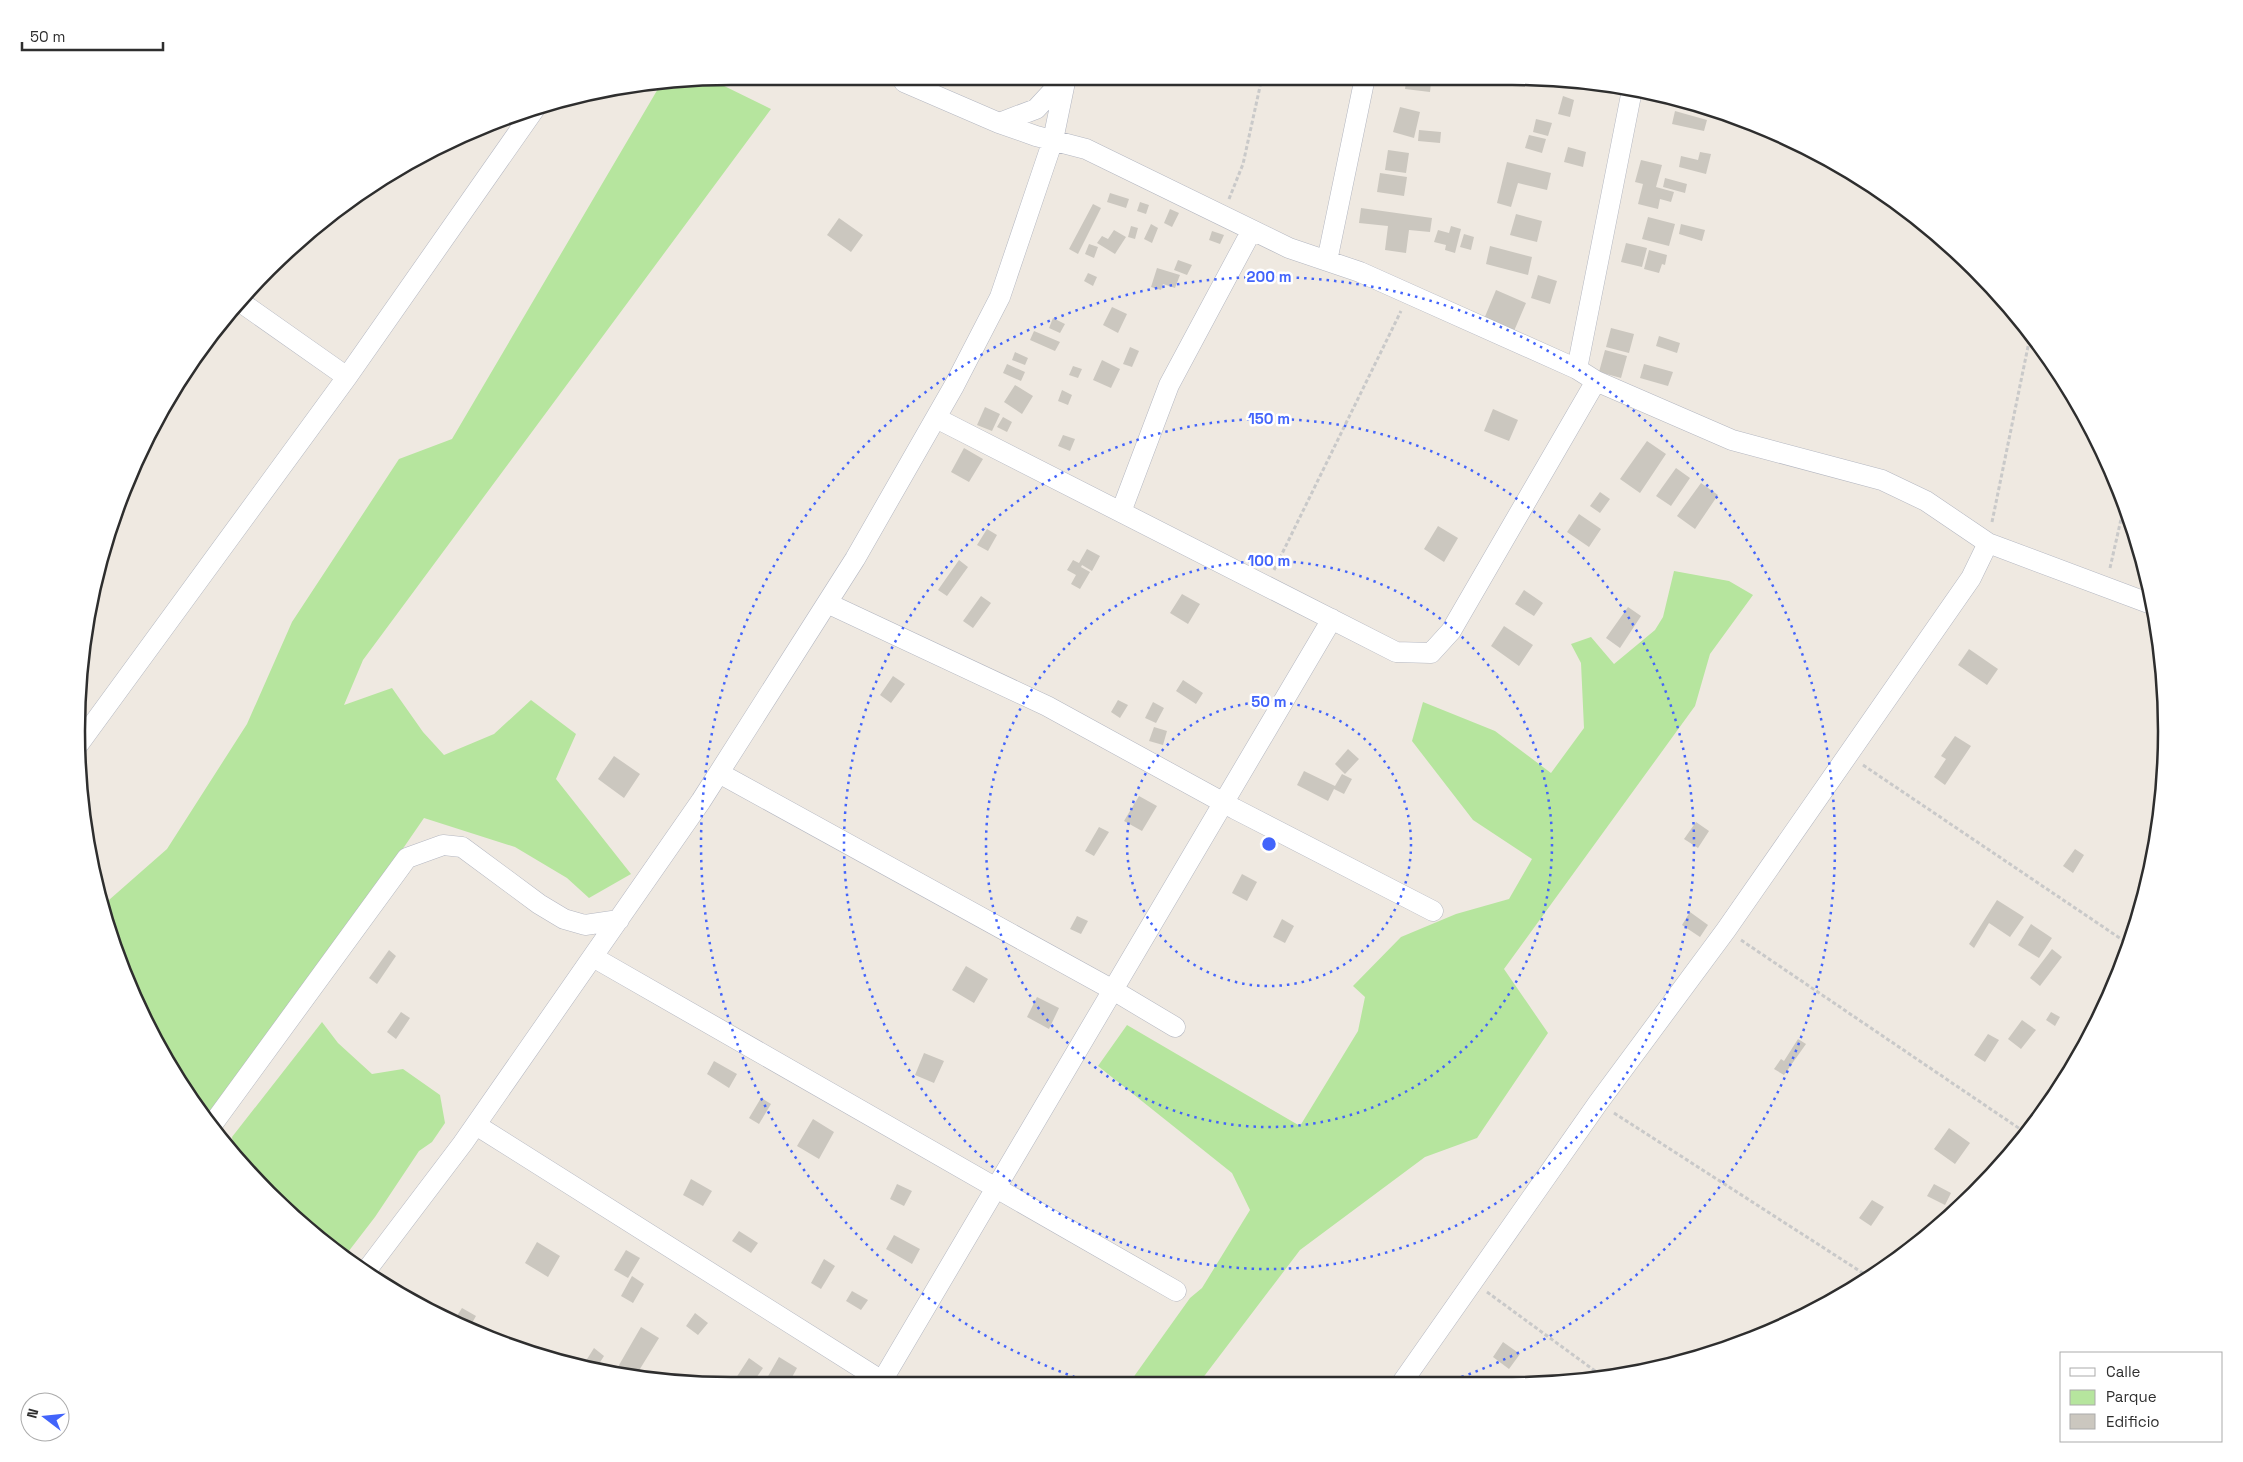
<svg xmlns="http://www.w3.org/2000/svg" width="2243" height="1462" font-family="'Space Grotesk',sans-serif">
<style>
.green{fill:#b6e59e}
.building{fill:#cbc7bf}
.lines{fill:none;stroke-linecap:round;stroke-linejoin:round}
.minor-casing{stroke:#b4b7c1;stroke-width:21}
.path{stroke:#c9c9c9;stroke-width:3;stroke-dasharray:4 2.5;stroke-linecap:butt}
.minor{stroke:#fff;stroke-width:20}
.ring{fill:none;stroke:#4264fb;stroke-width:2.5;stroke-dasharray:2.5 5}
.rim{fill:none;stroke:#2e2e2e;stroke-width:2.5}
.centre{fill:#4264fb;stroke:#fff;stroke-width:2.5}
.ring-label{font-size:15px;text-anchor:middle;font-weight:bold;fill:#4264fb;stroke:#fff;stroke-width:5;stroke-linejoin:round;paint-order:stroke}
</style>
<rect width="100%" height="100%" fill="#efe9e1"/>
<path class="green" d="M662,82H716L771,109L363,660L344,705L392,688L423,732L444,755L494,734L531,700L576,734L556,779L631,874L589,898L567,878L515,847L424,818L212,1126L164,1059L101,907L167,849L247,724L292,622L399,459L452,439Z
M1674,571L1729,581L1753,595L1710,654L1695,706L1504,969L1548,1033L1477,1138L1425,1157L1300,1250L1199,1383L1130,1382L1190,1298L1202,1288L1250,1210L1232,1173L1098,1066L1127,1025L1300,1126L1358,1031L1365,997L1353,986L1401,937L1456,914L1509,899L1532,859L1473,820L1412,741L1423,702L1495,731L1551,773L1584,728L1581,663L1571,644L1591,637L1614,664L1655,630L1663,617Z
M322,1022L338,1043L372,1074L403,1069L440,1095L445,1123L432,1142L419,1151L375,1217L345,1256L300,1223L236,1159L232,1137Z"/>
<path class="building" d="M1406,82H1431L1430,92L1405,89Z
M1585,82H1599L1598,86Z
M1563,96L1574,100L1570,117L1558,114Z
M1400,107L1420,112L1414,138L1393,132Z
M1675,111L1707,120L1704,131L1672,124Z
M1536,119L1552,123L1548,136L1533,132Z
M1419,130L1441,132L1440,143L1418,141Z
M1529,135L1546,139L1542,153L1525,148Z
M1568,147L1586,152L1583,167L1564,162Z
M1388,150L1409,153L1406,173L1385,170Z
M1700,152L1711,154L1706,174L1679,167L1681,156L1698,160Z
M1641,160L1662,165L1656,187L1674,192L1671,202L1660,199L1658,209L1638,204L1643,184L1635,182Z
M1507,162L1551,173L1547,190L1518,183L1511,207L1497,203Z
M1380,173L1407,177L1404,196L1377,192Z
M1665,178L1687,184L1685,193L1663,187Z
M1110,193L1129,199L1126,208L1107,202Z
M1140,202L1149,205L1146,214L1137,211Z
M1093,204L1101,208L1078,254L1069,249Z
M1361,208L1432,218L1430,232L1409,230L1406,253L1385,250L1388,226L1359,223Z
M1170,209L1179,213L1172,227L1164,223Z
M1516,214L1542,221L1537,242L1510,235Z
M1648,217L1675,224L1669,246L1642,239Z
M839,218L863,235L851,252L827,235Z
M1151,224L1158,228L1152,243L1144,239Z
M1681,224L1705,230L1702,241L1679,234Z
M1131,226L1138,228L1135,239L1128,237Z
M1451,226L1461,229L1455,253L1445,250L1446,245L1434,242L1438,230L1449,233Z
M1114,230L1126,237L1115,254L1097,243L1102,236L1108,239Z
M1212,231L1224,235L1220,244L1209,240Z
M1464,234L1474,237L1471,250L1460,247Z
M1626,243L1647,248L1642,267L1621,262Z
M1089,244L1098,247L1094,258L1085,254Z
M1490,246L1532,257L1528,275L1486,264Z
M1649,250L1667,255L1665,265L1662,264L1659,273L1644,269Z
M1178,260L1192,265L1187,275L1174,270Z
M1157,268L1180,275L1175,288L1163,284L1161,290L1151,287Z
M1088,273L1097,277L1093,286L1084,281Z
M1538,275L1557,281L1550,304L1531,298Z
M1496,290L1526,303L1514,331L1484,319Z
M1112,307L1127,314L1118,333L1103,325Z
M1053,318L1065,324L1060,333L1049,328Z
M1611,328L1634,334L1629,353L1606,347Z
M1034,331L1060,342L1055,351L1030,340Z
M1659,336L1680,343L1677,353L1656,346Z
M1130,347L1139,351L1132,367L1123,364Z
M1605,350L1627,356L1621,378L1599,372Z
M1015,352L1028,358L1025,365L1012,360Z
M1102,360L1120,369L1111,388L1093,380Z
M1007,364L1025,372L1021,381L1003,373Z
M1644,364L1673,372L1668,386L1640,378Z
M1073,366L1082,369L1078,378L1069,375Z
M1015,385L1033,396L1022,414L1004,402Z
M1062,390L1072,395L1068,405L1058,401Z
M985,407L1000,414L992,431L977,425Z
M1493,409L1518,420L1509,441L1484,431Z
M1003,417L1012,422L1007,432L997,427Z
M1063,435L1075,439L1070,451L1058,446Z
M1647,441L1666,454L1640,493L1620,479Z
M964,448L983,459L969,482L951,472Z
M1676,468L1690,478L1671,506L1656,496Z
M1701,483L1718,495L1695,529L1677,516Z
M1600,492L1610,499L1600,513L1590,506Z
M1579,514L1601,529L1589,547L1567,532Z
M1438,526L1458,538L1444,562L1424,549Z
M987,529L997,535L988,551L977,545Z
M1087,549L1100,556L1092,571L1082,565L1081,567L1090,572L1080,589L1071,584L1076,575L1067,570L1073,560L1079,563Z
M959,560L968,567L947,596L938,590Z
M1524,590L1543,603L1534,616L1515,604Z
M1182,594L1200,604L1188,624L1170,613Z
M981,596L991,603L973,628L963,621Z
M1628,607L1641,616L1620,648L1606,638Z
M1504,626L1533,645L1519,666L1491,646Z
M1969,649L1998,669L1987,685L1958,665Z
M893,676L905,684L891,703L880,695Z
M1183,680L1203,693L1196,704L1176,691Z
M1118,700L1128,705L1120,718L1111,712Z
M1153,702L1164,708L1156,723L1145,718Z
M1154,727L1167,731L1163,745L1149,741Z
M1955,736L1971,746L1945,785L1934,777L1946,759L1941,756Z
M1348,749L1359,759L1345,774L1335,764Z
M614,756L640,774L624,798L598,779Z
M1304,771L1335,786L1342,774L1352,779L1344,794L1334,789L1328,801L1297,785Z
M1139,796L1157,806L1142,831L1124,821Z
M1696,822L1709,831L1698,848L1684,839Z
M1099,827L1109,832L1094,856L1085,851Z
M2075,849L2084,855L2073,873L2063,866Z
M1242,874L1257,882L1247,901L1232,893Z
M1997,900L2024,917L2010,937L1989,923L1974,948L1969,944Z
M1690,912L1708,925L1700,937L1682,925Z
M1077,916L1088,921L1081,934L1070,929Z
M1282,919L1294,926L1285,943L1273,937Z
M2031,924L2052,938L2039,958L2018,945Z
M2052,949L2062,957L2040,986L2030,978Z
M389,950L396,956L377,984L369,978Z
M966,966L988,979L974,1003L952,990Z
M1037,997L1059,1008L1049,1029L1027,1017Z
M401,1012L410,1018L396,1039L387,1032Z
M2051,1012L2060,1017L2055,1026L2046,1020Z
M2022,1020L2036,1030L2021,1049L2008,1039Z
M1988,1034L1999,1040L1985,1062L1974,1055Z
M1798,1039L1806,1044L1784,1075L1774,1069L1781,1059L1784,1061Z
M924,1053L944,1061L934,1083L915,1075Z
M714,1061L737,1074L729,1088L707,1074Z
M761,1098L771,1104L759,1124L749,1118Z
M813,1119L834,1132L819,1159L797,1146Z
M1949,1128L1970,1143L1955,1164L1934,1149Z
M691,1179L712,1191L703,1206L683,1195Z
M897,1184L912,1191L904,1206L890,1199Z
M1934,1184L1951,1193L1945,1205L1927,1196Z
M1872,1200L1884,1207L1871,1226L1859,1218Z
M739,1231L758,1243L751,1253L732,1241Z
M894,1235L920,1249L912,1264L886,1249Z
M537,1242L560,1256L548,1277L525,1263Z
M626,1250L640,1258L628,1278L614,1270Z
M824,1259L835,1266L821,1289L811,1283Z
M632,1276L644,1284L633,1303L621,1296Z
M852,1291L868,1300L861,1310L846,1301Z
M462,1308L476,1316L468,1330L453,1322Z
M695,1313L708,1323L698,1335L686,1326Z
M641,1327L659,1338L635,1377L615,1372Z
M500,1334L512,1341L510,1344L496,1340Z
M1503,1342L1520,1354L1509,1369L1493,1357Z
M594,1348L604,1356L597,1367L584,1364Z
M779,1357L797,1368L790,1381H773L767,1378Z
M749,1358L763,1368L754,1381H734Z
M1631,1366L1638,1371L1626,1373Z"/>
<g class="lines">
<g class="minor-casing">
<path id="minor" d="M904,82L999,123L1036,136L1086,149L1289,248L1360,272L1577,369L1596,381L1732,440L1882,480L1926,501L1988,543L2151,604
M999,123L1036,109L1061,82
M1327,261L1364,82
M239,301L347,377
M1577,369L1632,90
M936,418L1396,652L1431,653L1451,631L1596,381
M1121,512L1169,385L1252,230
M827,603L1047,706L1235,809L1433,911
M78,745L347,377L536,107
M719,773L1113,990L1175,1027
M593,957L1176,1291
M212,1125L407,858L443,845L462,847L539,904L564,919L585,925L619,920
M476,1125L882,1381L1332,619
M366,1271L463,1143L701,801L855,559L954,386L1000,297L1053,140L1065,82
M1401,1384L1598,1103L1726,930L1971,578L1988,543"/>
</g>
<path class="path" d="M1229,199L1243,164L1261,82
M1992,522L2031,332
M2110,568L2124,506
M1274,570L1401,311
M1863,765L2130,945
M1741,940L2026,1133
M1614,1113L1869,1277
M1487,1292L1602,1376"/>
<use href="#minor" class="minor"/>
</g>
<g class="ring">
<circle cx="1269" cy="844" r="142"/>
<circle cx="1269" cy="844" r="283"/>
<circle cx="1269" cy="844" r="425"/>
<path d="M1089 1382A567 567 0 1 1 1444 1383"/>
</g>
<path d="M0 0H2243V1462H0ZM731 85H1512A646 646 0 0 1 2158 731V731A646 646 0 0 1 1512 1377H731A646 646 0 0 1 85 731V731A646 646 0 0 1 731 85Z" fill="#fff" fill-rule="evenodd"/>
<path class="rim" d="M731 85H1512A646 646 0 0 1 2158 731V731A646 646 0 0 1 1512 1377H731A646 646 0 0 1 85 731V731A646 646 0 0 1 731 85Z"/>
<circle cx="1269" cy="844" r="8" class="centre"/>
<g class="ring-label">
<text x="1269" y="282">200 m</text>
<text x="1269" y="424">150 m</text>
<text x="1269" y="566">100 m</text>
<text x="1269" y="707">50 m</text>
</g>
<rect x="2060" y="1352" width="162" height="90" fill="#ffffff" stroke="#ababab"/>
<rect x="2070" y="1368" width="25" height="8" fill="#ffffff" stroke="#ababab"/>
<text x="2106" y="1377" font-size="15" fill="#2e2e2e">Calle</text>
<rect x="2070" y="1390" width="25" height="15" fill="#b6e59e" stroke="#ababab"/>
<text x="2106" y="1402" font-size="15" fill="#2e2e2e">Parque</text>
<rect x="2070" y="1414" width="25" height="15" fill="#cbc7bf" stroke="#ababab"/>
<text x="2106" y="1427" font-size="15" fill="#2e2e2e">Edificio</text>
<g transform="translate(45 1417) rotate(286)"><circle r="24" fill="#ffffff" stroke="#ababab"/>
<path d="M0-4L9 19L0 12L-9 19Z" fill="#4264fb"/>
<text y="-8" font-size="14" font-weight="bold" text-anchor="middle" fill="#2e2e2e">N</text>
</g>
<path d="M22 42v8h141v-8" fill="none" stroke="#2e2e2e" stroke-width="2.5"/>
<text x="30" y="42" font-size="15" fill="#2e2e2e" stroke="#ffffff" stroke-width="4" paint-order="stroke">50 m</text>
</svg>
